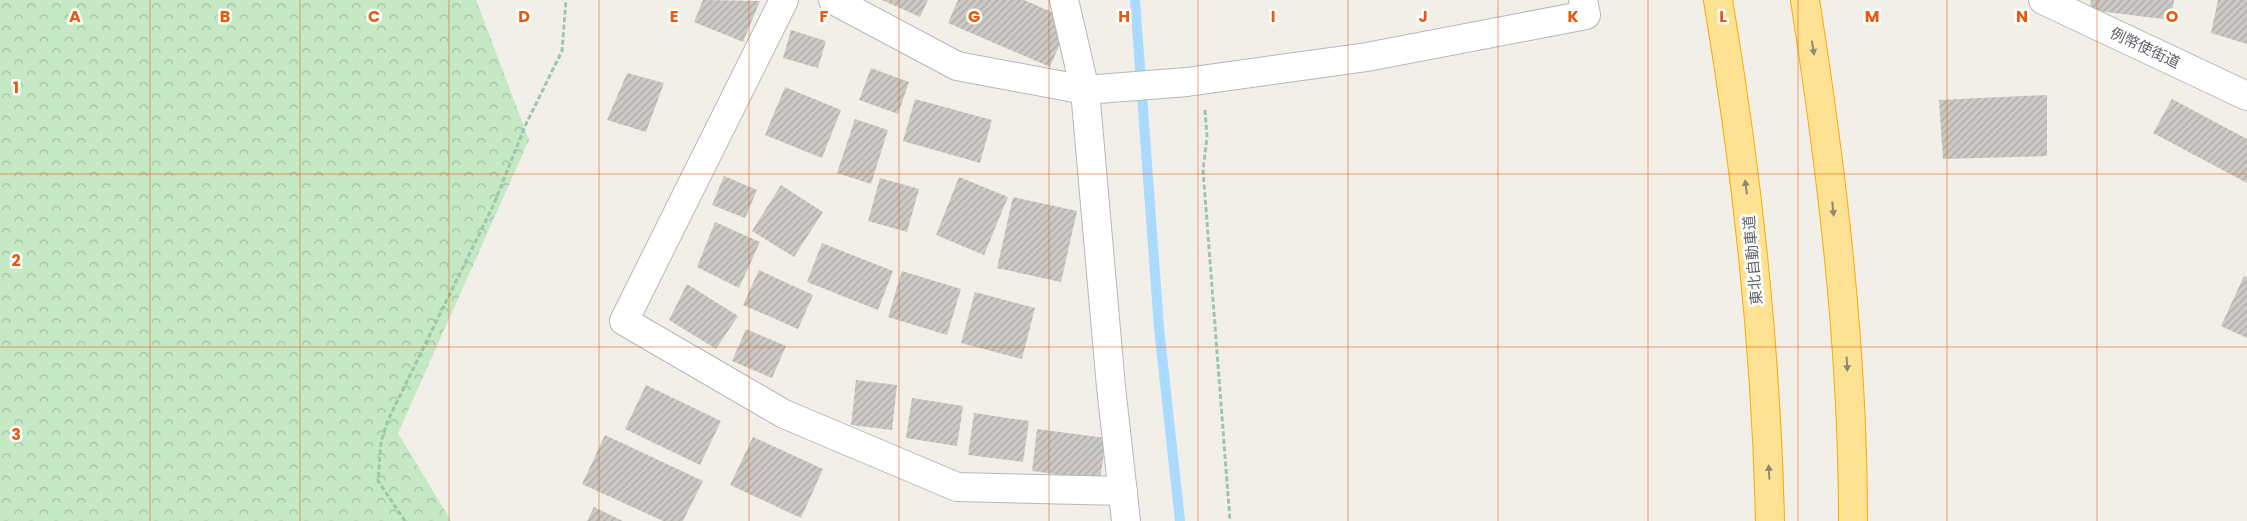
<svg xmlns="http://www.w3.org/2000/svg" width="2247" height="521" font-family="Poppins,'Noto Sans JP',sans-serif">
<style>
.forest{fill:url(#forest-crowns)}
.lines{fill:none;stroke-linecap:round;stroke-linejoin:round}
.stream{stroke:#aadaff;stroke-width:10}
.building{fill:url(#building-hatch)}
.minor-casing{stroke:#b5b8bc;stroke-width:30}
.highway-casing{stroke:#f9ab00;stroke-width:30}
.path{stroke:#9cc7a9;stroke-width:3;stroke-dasharray:5 2.5;stroke-linecap:butt}
.minor{stroke:#fff;stroke-width:28}
.highway{stroke:#fde293;stroke-width:28}
.oneway{fill:#8e8975}
.grid{fill:none;stroke:#e8590c;stroke-width:1;stroke-opacity:0.55}
.labels{text-anchor:middle;stroke-width:5;stroke-linejoin:round;paint-order:stroke}
.street-label{font-size:15px;fill:#5f6368;stroke:#fff}
.grid-label{font-size:16px;text-anchor:middle;font-weight:bold;fill:#e8590c;stroke:#fff;stroke-width:5;stroke-linejoin:round;paint-order:stroke}
</style>
<defs>
<pattern id="forest-crowns" width="20" height="18" patternUnits="userSpaceOnUse" patternTransform="scale(1.25)"><rect width="20" height="18" fill="#c5e8c5"/><path d="M2 6a3 3 0 1 1 6 0M12 15a3 3 0 1 1 6 0" fill="none" stroke="#a3c0a4"/></pattern>
<pattern id="building-hatch" width="6" height="6" patternUnits="userSpaceOnUse" patternTransform="scale(1.25)"><rect width="6" height="6" fill="#cccac5"/><path d="M-1 1l2-2M0 6l6-6M5 7l2-2" fill="none" stroke="#a9a8a4"/></pattern>
</defs>
<rect width="100%" height="100%" fill="#f1efe8"/>
<path class="forest" d="M0,0H476L529,140L398,433L451,521H0Z"/>
<g class="lines">
<path class="stream" d="M1135,0L1159,328L1180,521"/>
</g>
<path class="building" d="M703,0L760,1L743,42L694,22Z
M882,0H928L920,17Z
M958,0H1024L1070,20L1050,67L948,23Z
M2091,0H2174L2171,20L2090,10Z
M2218,0H2247V44L2211,33Z
M791,30L826,41L818,68L783,58Z
M871,68L909,82L898,114L859,100Z
M627,73L664,83L646,132L607,120Z
M785,87L841,110L822,158L765,135Z
M2047,95V156L1943,159L1939,100Z
M915,99L992,120L980,163L903,141Z
M2172,99L2247,139V183L2153,133Z
M855,119L888,130L871,184L837,173Z
M724,176L757,190L745,218L712,205Z
M959,177L1008,197L984,255L936,235Z
M880,178L919,189L907,232L868,221Z
M781,185L823,212L794,257L752,231Z
M1013,197L1077,211L1061,282L997,268Z
M715,222L760,242L739,288L697,267Z
M822,243L893,271L878,310L807,282Z
M759,270L813,295L798,329L743,305Z
M902,271L961,289L947,335L888,317Z
M2244,276L2247,277V338L2221,326Z
M687,284L738,316L716,349L669,320Z
M975,292L1035,308L1022,359L961,343Z
M746,329L786,346L772,378L732,361Z
M856,380L897,385L892,430L851,425Z
M646,385L721,421L700,465L625,429Z
M912,398L963,406L957,446L906,438Z
M974,413L1029,421L1023,462L968,455Z
M1037,429L1106,438L1100,480L1032,471Z
M605,435L703,481L683,521H663L582,484Z
M753,437L823,469L801,518L730,485Z
M594,507L623,521H587Z"/>
<g class="lines">
<g class="minor-casing">
<path id="minor" d="M784,0L624,321L784,414L957,487L1123,491
M833,0L957,66L1085,90L1187,82L1367,57L1586,15L1583,0
M1064,0L1085,90L1111,387L1126,521
M2043,0L2247,96"/>
</g>
<g class="highway-casing">
<path id="highway" d="M1718,0C1747,172 1766,346 1770,521
M1805,0C1832,172 1853,347 1853,521"/>
</g>
<path class="path" d="M1205,110L1207,137L1203,170L1230,521
M405,521L378,481L381,442L388,420L493,206L526,124L562,51L566,0"/>
<use href="#minor" class="minor"/>
<use href="#highway" class="highway"/>
</g>
<defs><path id="oneway-solid" d="M-6-.8H1V-3.2L6.5 0L1 3.2V.8H-6Z" transform="scale(1.25)"/></defs>
<g class="oneway">
<use href="#oneway-solid" transform="translate(1813 48) rotate(81)"/>
<use href="#oneway-solid" transform="translate(1746 187) rotate(-97)"/>
<use href="#oneway-solid" transform="translate(1833 209) rotate(84)"/>
<use href="#oneway-solid" transform="translate(1847 364) rotate(87)"/>
<use href="#oneway-solid" transform="translate(1769 472) rotate(-93)"/>
</g>
<path class="grid" d="M150,0V521M300,0V521M449,0V521M599,0V521M749,0V521M899,0V521M1049,0V521M1198,0V521M1348,0V521M1498,0V521M1648,0V521M1798,0V521M1947,0V521M2097,0V521M0,174H2247M0,347H2247"/>
<g class="labels">
<g class="street-label">
<text transform="translate(2145 48) rotate(25)" y="5">例幣使街道</text>
<text transform="translate(1753 260) rotate(-95)" y="5">東北自動車道</text>
</g>
</g>
<g class="grid-label">
<text x="75" y="22">A</text>
<text x="225" y="22">B</text>
<text x="374" y="22">C</text>
<text x="524" y="22">D</text>
<text x="674" y="22">E</text>
<text x="824" y="22">F</text>
<text x="974" y="22">G</text>
<text x="1124" y="22">H</text>
<text x="1273" y="22">I</text>
<text x="1423" y="22">J</text>
<text x="1573" y="22">K</text>
<text x="1723" y="22">L</text>
<text x="1872" y="22">M</text>
<text x="2022" y="22">N</text>
<text x="2172" y="22">O</text>
<text x="16" y="93">1</text>
<text x="16" y="266">2</text>
<text x="16" y="440">3</text>
</g>
</svg>
